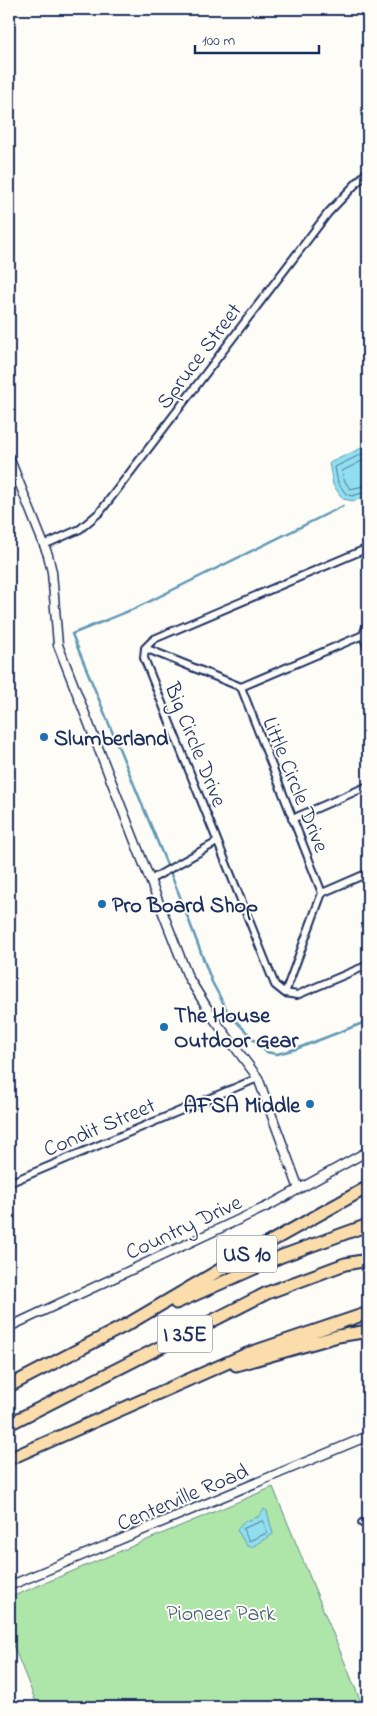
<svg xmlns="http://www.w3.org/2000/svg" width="377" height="1716" font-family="'Indie Flower',sans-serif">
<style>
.green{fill:#aee5a9;stroke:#648a84}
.water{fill:#90deee;stroke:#6198b4}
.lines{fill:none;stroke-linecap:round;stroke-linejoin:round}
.shore{stroke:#4a7598;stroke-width:1}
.stream{stroke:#6198b4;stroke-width:2.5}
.minor-casing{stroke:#1b2f5e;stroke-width:10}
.tertiary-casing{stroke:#1b2f5e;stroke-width:11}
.motorway-casing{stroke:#1b2f5e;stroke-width:15}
.minor{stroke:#fdfcf7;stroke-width:6}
.tertiary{stroke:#fdfcf7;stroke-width:8}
.motorway{stroke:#faddab;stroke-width:11}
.poi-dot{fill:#1f6fb2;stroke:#fdfcf7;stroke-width:2}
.labels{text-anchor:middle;stroke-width:4;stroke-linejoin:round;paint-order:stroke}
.shield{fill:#fdfcf7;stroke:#5f6c8c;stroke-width:1}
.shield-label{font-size:21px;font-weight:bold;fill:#1b2f5e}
.street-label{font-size:22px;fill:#1b2f5e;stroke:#fdfcf7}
.poi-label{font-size:22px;font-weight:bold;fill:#1b2f5e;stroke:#fdfcf7;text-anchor:start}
.park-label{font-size:22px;fill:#405c71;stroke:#fdfcf7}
</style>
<rect width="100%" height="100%" fill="#fdfcf7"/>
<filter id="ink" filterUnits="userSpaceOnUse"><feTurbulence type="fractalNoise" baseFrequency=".02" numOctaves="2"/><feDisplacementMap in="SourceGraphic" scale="10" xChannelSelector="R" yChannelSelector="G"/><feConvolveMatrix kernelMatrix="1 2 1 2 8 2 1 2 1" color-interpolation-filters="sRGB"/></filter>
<g filter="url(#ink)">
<path class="green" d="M273,1487L363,1707H38L9,1635V1598Z"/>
<path class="water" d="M368,445V496L353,501L343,499L333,485L329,463Z
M264,1509L267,1511L273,1534L252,1547L247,1546L237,1530L245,1521L258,1517Z"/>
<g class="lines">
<path class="shore" d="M368,451L335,467L338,483L346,494L352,496L368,491
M368,458L342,471L344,480L350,489L368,485
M263,1521L267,1533L249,1541L243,1529Z"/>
<path class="stream" d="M343,506L136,608L72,634L179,894L212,982L229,1014L266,1052L277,1054L296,1049L368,1021"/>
<g class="minor-casing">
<path id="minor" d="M44,545L80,529L100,512L328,213L368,171
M368,548L154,639L145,648L144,658L275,985L285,993L297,995L368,965
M363,635L368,649
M145,648L241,687L363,635L368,622
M241,687L322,893L285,993
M292,819L368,786
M150,880L217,842
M322,893L368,873
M9,1183L258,1078
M362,1523L368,1520"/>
</g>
<g class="tertiary-casing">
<path id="tertiary" d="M9,457L48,555L52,572L58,645L188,977L214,1019L258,1078L299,1189
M9,1327L270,1205L368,1151
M9,1586L368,1436"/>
</g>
<g class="motorway-casing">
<path id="motorway" d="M176,1303L282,1256L368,1225
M236,1365L338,1336L368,1331
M9,1386L128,1324L218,1271L368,1187
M9,1424L267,1293L345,1264L368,1260
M9,1459L247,1354L368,1313"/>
</g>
<use href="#minor" class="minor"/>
<use href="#tertiary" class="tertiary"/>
<use href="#motorway" class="motorway"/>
</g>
</g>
<g class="poi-dot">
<circle cx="44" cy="737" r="5"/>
<circle cx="102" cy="904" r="5"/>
<circle cx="164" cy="1027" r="5"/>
<circle cx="310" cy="1104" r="5"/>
</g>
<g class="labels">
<g class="shield">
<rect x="217" y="1235.5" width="60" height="37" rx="4"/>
<rect x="157.5" y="1315.5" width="55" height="37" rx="4"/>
</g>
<g class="shield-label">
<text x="247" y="1261">US 10</text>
<text x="185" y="1341">I 35E</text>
</g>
<g class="street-label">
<text transform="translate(198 355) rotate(-53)" y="8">Spruce Street</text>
<text transform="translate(197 744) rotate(68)" y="8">Big Circle Drive</text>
<text transform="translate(297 784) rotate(68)" y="8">Little Circle Drive</text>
<text transform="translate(99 1126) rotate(-23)" y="8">Condit Street</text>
<text transform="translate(183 1226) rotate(-25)" y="8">Country Drive</text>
<text transform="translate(182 1496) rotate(-23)" y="8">Centerville Road</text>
</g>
<g class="poi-label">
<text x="54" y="745">Slumberland</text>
<text x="112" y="912">Pro Board Shop</text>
<text x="174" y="1022">The House<tspan x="174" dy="25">Outdoor Gear</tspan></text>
<text x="300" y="1112" text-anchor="end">AFSA Middle</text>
</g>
<g class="park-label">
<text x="221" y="1620">Pioneer Park</text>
</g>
</g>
<rect width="377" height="1716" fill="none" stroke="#fdfcf7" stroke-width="30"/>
<rect x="15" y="15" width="347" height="1686" fill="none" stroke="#1b2f5e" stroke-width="2" filter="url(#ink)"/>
<path d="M195 45v8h124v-8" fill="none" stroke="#1b2f5e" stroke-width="2.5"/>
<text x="202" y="45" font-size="15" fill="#1b2f5e" stroke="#fdfcf7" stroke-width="4" paint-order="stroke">100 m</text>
</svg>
